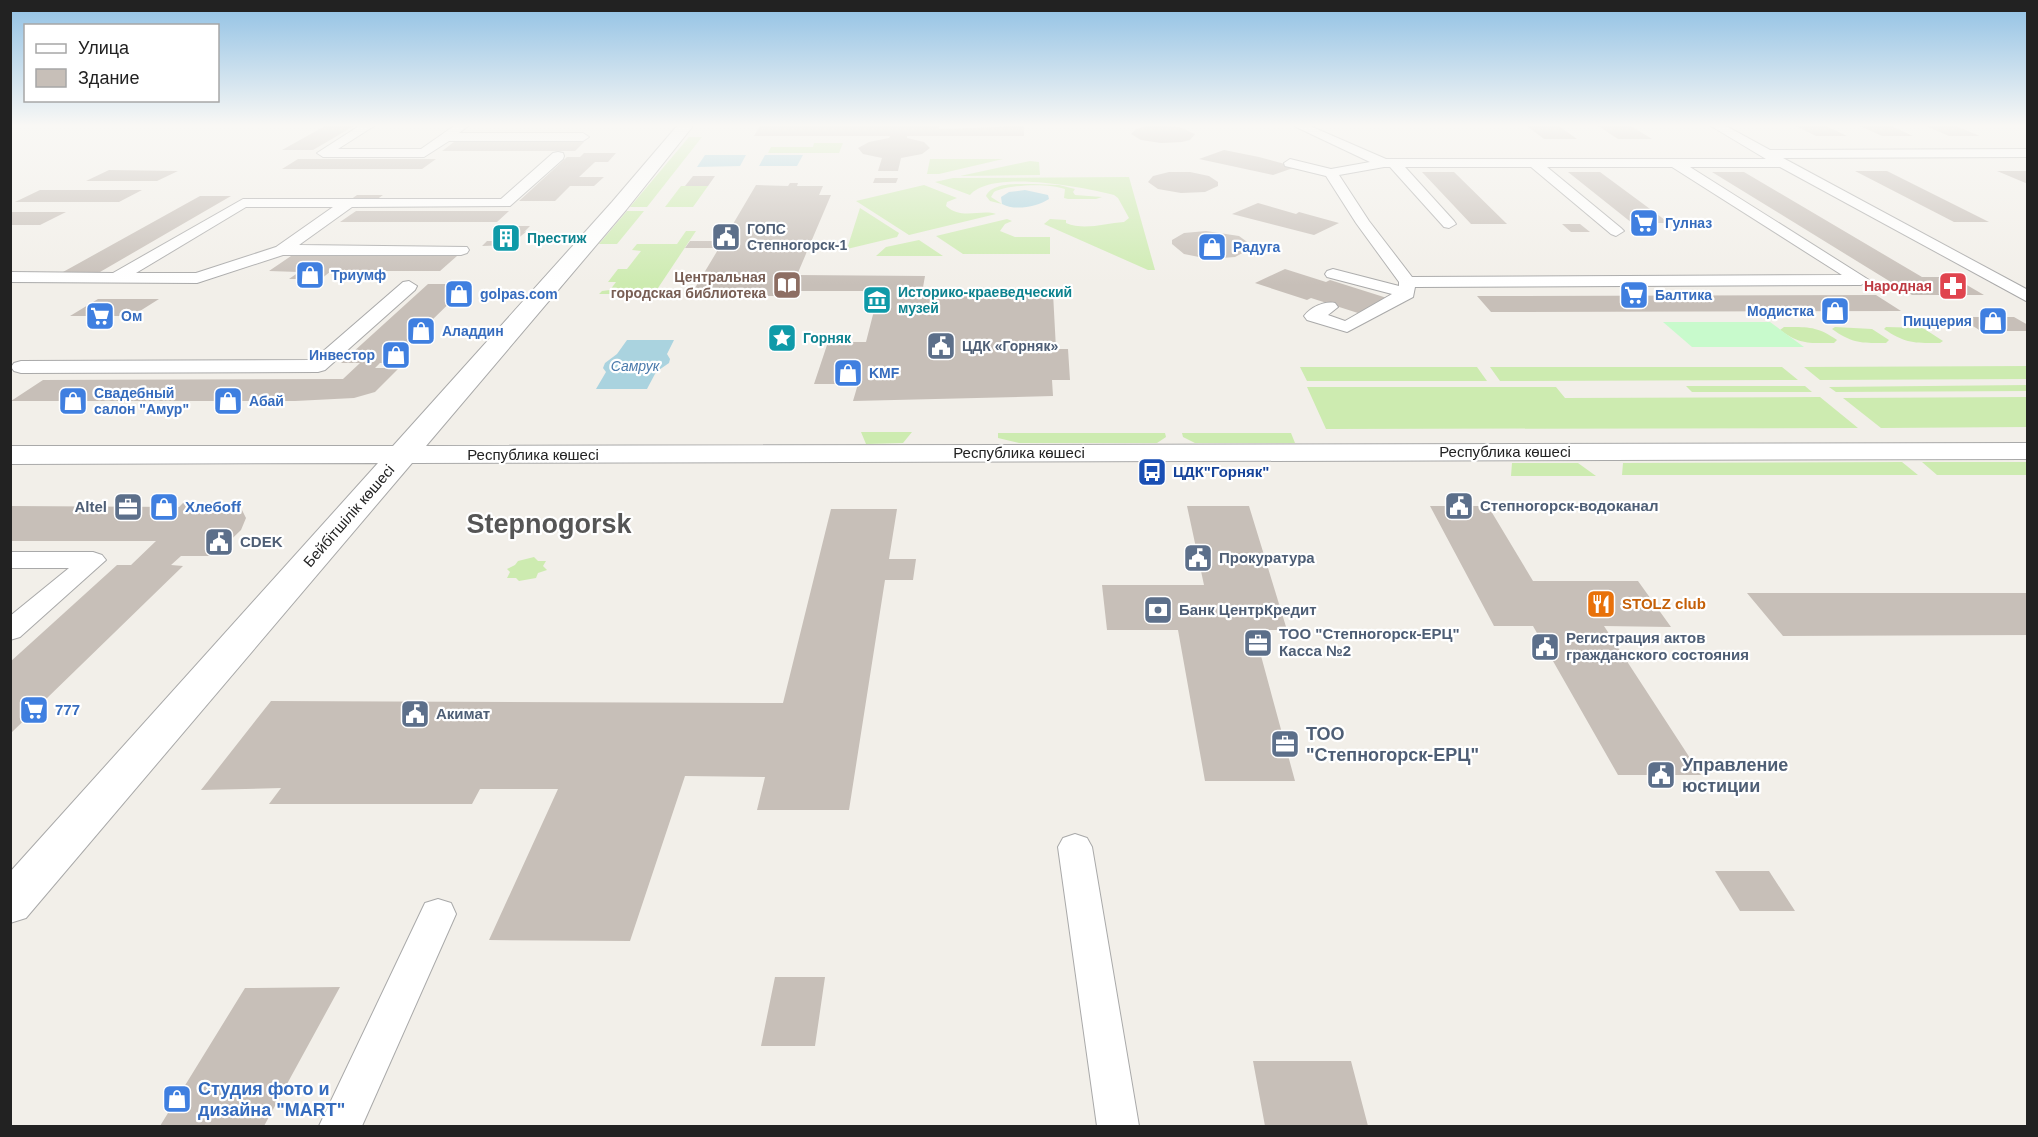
<svg xmlns="http://www.w3.org/2000/svg" width="2038" height="1137" font-family="Arial,sans-serif">
<style>
.grass{fill:#cdebb0}
.park{fill:#c8facc}
.water{fill:#aad3df}
.building{fill:#c7bfb8}
.lines{fill:none;stroke-linecap:round;stroke-linejoin:round}
.minor-casing{stroke:#a9a9a9;stroke-width:2}
.tertiary-casing{stroke:#a9a9a9;stroke-width:2}
.minor{fill:#fff;fill-rule:evenodd}
.tertiary{fill:#fff;fill-rule:evenodd}
.labels{text-anchor:middle;stroke-width:4.5;stroke-linejoin:round;paint-order:stroke}
.far-shop-label{font-size:14px;font-weight:bold;fill:#366cbe;stroke:#fff;text-anchor:start}
.far-service-label{font-size:14px;font-weight:bold;fill:#4e5e75;stroke:#fff;text-anchor:start}
.far-culture-label{font-size:14px;font-weight:bold;fill:#0d838f;stroke:#fff;text-anchor:start}
.far-education-label{font-size:14px;font-weight:bold;fill:#785e54;stroke:#fff;text-anchor:end}
.far-health-label{font-size:14px;font-weight:bold;fill:#be3a42;stroke:#fff;text-anchor:end}
.far-water-label{font-size:14px;font-style:italic;fill:#4a7aab;stroke:#fff}
.street-label{font-size:15px;fill:#222;stroke:#fff}
.transit-label{font-size:15px;font-weight:bold;fill:#164399;stroke:#fff;text-anchor:start}
.service-label{font-size:15px;font-weight:bold;fill:#4e5e75;stroke:#fff;text-anchor:start}
.shop-label{font-size:15px;font-weight:bold;fill:#366cbe;stroke:#fff;text-anchor:start}
.food-label{font-size:15px;font-weight:bold;fill:#c56008;stroke:#fff;text-anchor:start}
.near-service-label{font-size:18px;font-weight:bold;fill:#4e5e75;stroke:#fff;text-anchor:start}
.near-shop-label{font-size:18px;font-weight:bold;fill:#366cbe;stroke:#fff;text-anchor:start}
.town-label{font-size:27px;font-weight:bold;fill:#555;stroke:#fff}
</style>
<rect width="100%" height="100%" fill="#f2efe9"/>
<path class="grass" d="M689,137H702L647,207H630Z
M814,143H843L839,153H768L771,147H813Z
M930,159H1003L939,174H927Z
M1030,161L1039,162L1040,175L960,176Z
M1129,177L1155,270H1148L1044,224L1050,219L1066,220V223C1085,231 1105,223 1124,222L1129,218L1118,198L1114,195C1083,187 992,169 970,195L935,182L953,178Z
M1033,184L1059,185L1075,189L1073,192L1075,195L1102,197L1096,199H1068L1064,198L1065,189C1049,183 1010,184 994,192L991,197L1002,204L990,201L986,196C992,182 1019,184 1033,184Z
M924,185L957,198L947,202L946,206C961,220 981,209 996,214L909,235L856,201Z
M681,186H708L693,207H665Z
M860,208L899,233L897,237L847,249Z
M627,211H644L617,244H599Z
M1007,219L1012,221L1005,224L1000,231L1015,237H1050V254H963L936,236Z
M686,231H696L654,294H599L602,291L610,290L616,282H608L618,269H627L641,251L632,250L637,244H677Z
M919,240L943,256H876L886,247Z
M1784,327C1808,327 1817,326 1837,340L1834,343C1810,343 1800,345 1780,330Z
M1835,327L1872,329L1889,340L1886,343C1862,343 1853,344 1832,329Z
M1886,327L1923,328L1943,341L1940,343C1915,343 1906,344 1884,329Z
M2027,366V379L1820,380L1804,367Z
M1300,367H1477L1487,381H1307Z
M1490,367H1782L1798,380L1500,381Z
M2027,385V391L1836,392L1829,387Z
M1686,386H1805L1812,392H1692Z
M1307,387H1556L1565,398L1820,397L1858,428L1326,429Z
M2027,397V427L1881,428L1843,398Z
M861,432H912L903,443L866,444Z
M998,433H1165L1166,437L1157,443H1019L998,438Z
M1182,433H1291L1295,443H1195L1183,437Z
M1902,462L1918,475H1622L1623,463Z
M2027,462V475H1937L1922,462Z
M1512,463H1578L1596,476H1511Z
M534,557L538,561H546L543,566L547,570L538,573L536,578L519,581L516,578H507L510,572L507,569L515,565L518,561Z"/>
<path class="park" d="M1663,322H1770L1804,347H1692Z"/>
<path class="water" d="M705,155H746L740,166L697,167Z
M765,155H803L797,166H759Z
M1025,190L1048,195L1049,199C1037,207 1014,211 1002,204L1001,197L1009,192Z
M627,340H674L667,354L670,359L669,363L656,372L647,389H596L606,372L603,368L605,363L617,354Z"/>
<path class="building" d="M325,126H354L313,150H282Z
M760,126H939V129L1024,126V136H907V138L924,142L930,148L922,154L901,158L898,171H878L882,158L863,154L858,148L869,142L889,138L890,136H754Z
M1147,126L1179,127L1195,134L1190,140L1182,142L1161,143L1141,140L1131,134L1136,129Z
M1527,126H1559L1577,139H1544Z
M1598,126H1631L1652,139H1618Z
M1796,126H1826L1847,136H1816Z
M1860,126H1891L1913,136H1882Z
M1926,126H1956L1980,136H1949Z
M454,142H584L575,151H442Z
M1224,150L1259,157L1296,167L1273,175L1199,159Z
M584,153H616L608,162H595L579,177H604L594,186H570L555,201H519L567,157H580Z
M298,159H436L422,169H282Z
M109,170L178,171L157,181H86Z
M1855,171H1887L1989,222H1954Z
M1997,171H2028V184Z
M1169,172H1190L1209,176L1218,182V186L1205,192L1181,193L1158,189L1148,182L1153,176Z
M1422,172H1454L1507,224H1471Z
M1568,172H1600L1669,223H1632Z
M1712,172H1744L1922,277H1953L1984,295H1912Z
M693,176H715L708,186H685Z
M875,178H898L896,183H873Z
M790,183H798L797,186H823L819,195H831L797,275L925,276L922,293H1053L1056,349H1068L1070,380H1052L1053,396L853,401L858,384H814L828,342H866L879,291H778L776,296H753L756,291H743L740,296H725L727,293H692L719,248H685L690,241H723L756,185L788,186Z
M40,190H142L119,202H15Z
M357,195H383L376,200H350Z
M200,196H231L100,272H63Z
M1258,203L1296,214L1299,212L1339,223L1314,235L1232,214Z
M356,211H509L497,222H340Z
M10,212H66L40,225H10Z
M1562,224H1580L1590,232H1571Z
M508,226H530L524,232L527,231L510,245L482,246L487,241H493Z
M1206,231L1239,236L1250,244V249L1235,257L1209,259L1184,254L1172,244V240L1184,233Z
M291,256H457L440,271H331L321,279H289L299,272L269,271Z
M1285,269L1326,282L1330,280L1387,298L1358,313L1311,298L1307,300L1255,283Z
M428,284H469L388,363H380L375,368H399L375,392L354,398L295,401H11L43,380L343,379L360,363H341Z
M1876,295L1901,311L1491,312L1477,296Z
M98,299H159L132,316H70Z
M1958,317H2014L2028,325V331H1981Z
M184,502L229,503L241,508L246,518L241,530L214,556H181L171,565L183,566L10,734V662L117,565H131L156,541H10V506L179,507Z
M1187,506H1249L1287,630H1254L1295,781H1205L1178,630H1107L1102,585H1204Z
M1430,506H1488L1533,581H1638L1671,627L1604,626L1701,775H1618L1533,626H1494Z
M831,509H897L889,559H916L913,580H885L849,810H757L765,777L685,776L630,941L489,940L558,789H480L472,804H269L281,788L201,790L271,701L783,703Z
M1747,593H2028V635L1783,636Z
M1715,871H1769L1795,911H1740Z
M775,977H825L815,1046H761Z
M340,987L264,1126H160L245,988Z
M1253,1061H1351L1368,1126H1265Z"/>
<g class="lines">
<g class="minor-casing">
<path id="minor" d="M359,126H374L338,149H421L454,126H468L459,133H583L589,137L583,141H449L424,157H323L317,153Z
M1294,126H1310L1386,159H1766L1711,126H1726L1770,150L2028,149V157L1783,158L2028,290V302L1780,167H1690L1869,280L1861,285L1415,287L1413,297L1347,332L1307,320L1304,316C1311,307 1324,301 1335,303L1338,307L1328,315L1345,321L1392,294L1327,277L1325,274L1327,271L1333,269L1399,286V282L1356,223L1326,176L1285,166L1284,163L1290,159L1331,169L1370,162ZM1384,167H1390L1444,227L1449,228L1456,224L1454,221L1405,167H1531L1611,234L1616,236L1624,231L1621,228L1547,167H1672L1842,275L1412,277L1369,221L1339,175Z
M558,152L563,153L564,156L563,159L510,206L352,207L299,245L467,247L469,250L467,253L461,255H283L197,283L10,282V272L113,273L243,199H501L553,153ZM246,207H333L276,247L196,273H136Z
M409,281L417,286L415,290L325,370L318,372L21,373L14,371L11,367L14,363L21,361L313,360L403,282Z
M10,552H93L102,555L106,560L20,637L10,640V616L69,568H10Z
M1075,834L1087,838L1092,847L1139,1126H1097L1058,847L1063,838Z
M438,899L451,903L456,914L362,1126H319L425,903Z"/>
</g>
<g class="tertiary-casing">
<path id="tertiary" d="M677,126H693L626,210L426,446L2028,443V459L412,463L26,918L10,923V872L378,463L10,464V446H393L612,202Z"/>
</g>
<use href="#minor" class="minor"/>
<use href="#tertiary" class="tertiary"/>
</g>
<linearGradient id="sky" x2="0" y2="1"><stop stop-color="#8fc0e4"/><stop offset="0.44" stop-color="#f9f8f5"/><stop offset="1" stop-color="#f9f8f5" stop-opacity="0"/></linearGradient>
<rect width="2038" height="285" fill="url(#sky)"/>
<defs>
<g id="supermarket-square" transform="scale(1.5)"><rect x="-9" y="-9" width="18" height="18" rx="4" fill="#3f7fe0" stroke="#fff"/><path d="M-6-5.5h2.5l.6 2H6L4.5 2H-2.5L-4.4-4H-6ZM-1.5 3.2a1.3 1.3 0 1 0 .1 0ZM3 3.2a1.3 1.3 0 1 0 .1 0Z" fill="#fff"/></g>
<g id="civic-square" transform="scale(1.5)"><rect x="-9" y="-9" width="18" height="18" rx="4" fill="#5c6f8a" stroke="#fff"/><path d="M-.6-6.5H3V-4.5H.6V-3L4-1V1h2V6H-6V1h2V-1L-.6-3ZM-1.2 2.5V6h2.4V2.5Z" fill="#fff"/></g>
<g id="building-square" transform="scale(1.5)"><rect x="-9" y="-9" width="18" height="18" rx="4" fill="#0f9aa8" stroke="#fff"/><path d="M-4-6H4V6H1V3H-1V6H-4ZM-2.5-4.3h1.7v1.8h-1.7ZM.8-4.3h1.7v1.8H.8ZM-2.5-1h1.7V.8h-1.7ZM.8-1h1.7V.8H.8Z" fill="#fff"/></g>
<g id="shop-square" transform="scale(1.5)"><rect x="-9" y="-9" width="18" height="18" rx="4" fill="#3f7fe0" stroke="#fff"/><path d="M-5-2.5h2.3a2.7 3.5 0 0 1 5.4 0H5L5.5 6h-11ZM-1.5-2.5h3a1.5 2.3 0 0 0-3 0Z" fill="#fff"/></g>
<g id="library-square" transform="scale(1.5)"><rect x="-9" y="-9" width="18" height="18" rx="4" fill="#8d6e63" stroke="#fff"/><path d="M-6-4Q-3-5.5-.7-3.5V5Q-3 3-6 4ZM6-4Q3-5.5 .7-3.5V5Q3 3 6 4Z" fill="#fff"/></g>
<g id="pharmacy-square" transform="scale(1.5)"><rect x="-9" y="-9" width="18" height="18" rx="4" fill="#e0444e" stroke="#fff"/><path d="M-2-6h4v4h4v4h-4v4h-4v-4h-4v-4h4Z" fill="#fff"/></g>
<g id="museum-square" transform="scale(1.5)"><rect x="-9" y="-9" width="18" height="18" rx="4" fill="#0f9aa8" stroke="#fff"/><path d="M0-6L6-3V-2H-6V-3ZM-5-1h2V3h-2ZM-1-1h2V3h-2ZM3-1h2V3H3ZM-6 4H6V6H-6Z" fill="#fff"/></g>
<g id="sight-square" transform="scale(1.5)"><rect x="-9" y="-9" width="18" height="18" rx="4" fill="#0f9aa8" stroke="#fff"/><path d="M0-6L1.8-2.2L6-1.7L2.9 1.2L3.7 5.4L0 3.3L-3.7 5.4L-2.9 1.2L-6-1.7L-1.8-2.2Z" fill="#fff"/></g>
<g id="bus-square" transform="scale(1.5)"><rect x="-9" y="-9" width="18" height="18" rx="4" fill="#1a4fb4" stroke="#fff"/><path d="M-5-6H5V4H4V6H2V4H-2V6H-4V4H-5ZM-3.5-4V0h7V-4ZM-3.5 1.2v1.5H-2V1.2ZM2 1.2v1.5H3.5V1.2Z" fill="#fff"/></g>
<g id="office-square" transform="scale(1.5)"><rect x="-9" y="-9" width="18" height="18" rx="4" fill="#5c6f8a" stroke="#fff"/><path d="M-6-3h4V-5.5h4V-3h4V5H-6ZM-1-4.5V-3h2v-1.5ZM-6 0V1H6V0Z" fill="#fff"/></g>
<g id="restaurant-square" transform="scale(1.5)"><rect x="-9" y="-9" width="18" height="18" rx="4" fill="#e8710a" stroke="#fff"/><path d="M-5-6h1v4h1v-4h1v4h1v-4h1v5L-1.5 .5V6h-2V.5L-5-1ZM5-6V6H3V1.5H1.5Q1.5-4 5-6Z" fill="#fff"/></g>
<g id="bank-square" transform="scale(1.5)"><rect x="-9" y="-9" width="18" height="18" rx="4" fill="#5c6f8a" stroke="#fff"/><path d="M-6-4H6V4H-6ZM0-2.3a2.3 2.3 0 1 0 0 4.6a2.3 2.3 0 1 0 0-4.6Z" fill="#fff"/></g>
</defs>
<g fill-rule="evenodd">
<use href="#supermarket-square" x="1644" y="223"/>
<use href="#civic-square" x="726" y="237"/>
<use href="#building-square" x="506" y="238"/>
<use href="#shop-square" x="1212" y="247"/>
<use href="#shop-square" x="310" y="275"/>
<use href="#library-square" x="787" y="285"/>
<use href="#pharmacy-square" x="1953" y="286"/>
<use href="#shop-square" x="459" y="294"/>
<use href="#supermarket-square" x="1634" y="295"/>
<use href="#museum-square" x="877" y="300"/>
<use href="#shop-square" x="1835" y="311"/>
<use href="#supermarket-square" x="100" y="316"/>
<use href="#shop-square" x="1993" y="321"/>
<use href="#shop-square" x="421" y="331"/>
<use href="#sight-square" x="782" y="338"/>
<use href="#civic-square" x="941" y="346"/>
<use href="#shop-square" x="396" y="355"/>
<use href="#shop-square" x="848" y="373"/>
<use href="#shop-square" x="73" y="401"/>
<use href="#shop-square" x="228" y="401"/>
<use href="#bus-square" x="1152" y="472"/>
<use href="#civic-square" x="1459" y="506"/>
<use href="#office-square" x="128" y="507"/>
<use href="#shop-square" x="164" y="507"/>
<use href="#civic-square" x="219" y="542"/>
<use href="#civic-square" x="1198" y="558"/>
<use href="#restaurant-square" x="1601" y="604"/>
<use href="#bank-square" x="1158" y="610"/>
<use href="#office-square" x="1258" y="643"/>
<use href="#civic-square" x="1545" y="647"/>
<use href="#supermarket-square" x="34" y="710"/>
<use href="#civic-square" x="415" y="714"/>
<use href="#office-square" x="1285" y="744"/>
<use href="#civic-square" x="1661" y="775"/>
<use href="#shop-square" x="177" y="1099"/>
</g>
<g class="labels">
<g class="far-shop-label">
<text x="1665" y="228">Гулназ</text>
<text x="1233" y="252">Радуга</text>
<text x="331" y="280">Триумф</text>
<text x="480" y="299">golpas.com</text>
<text x="1655" y="300">Балтика</text>
<text x="1814" y="316" text-anchor="end">Модистка</text>
<text x="121" y="321">Ом</text>
<text x="1972" y="326" text-anchor="end">Пиццерия</text>
<text x="442" y="336">Аладдин</text>
<text x="375" y="360" text-anchor="end">Инвестор</text>
<text x="869" y="378">KMF</text>
<text x="94" y="398">Свадебный<tspan x="94" dy="16">салон "Амур"</tspan></text>
<text x="249" y="406">Абай</text>
</g>
<g class="far-service-label">
<text x="747" y="234">ГОПС<tspan x="747" dy="16">Степногорск-1</tspan></text>
<text x="962" y="351">ЦДК «Горняк»</text>
</g>
<g class="far-culture-label">
<text x="527" y="243">Престиж</text>
<text x="898" y="297">Историко-краеведческий<tspan x="898" dy="16">музей</tspan></text>
<text x="803" y="343">Горняк</text>
</g>
<g class="far-education-label">
<text x="766" y="282">Центральная<tspan x="766" dy="16">городская библиотека</tspan></text>
</g>
<g class="far-health-label">
<text x="1932" y="291">Народная</text>
</g>
<g class="far-water-label">
<text x="635" y="371">Самрук</text>
</g>
<g class="street-label">
<text x="1505" y="457">Республика көшесі</text>
<text x="1019" y="458">Республика көшесі</text>
<text x="533" y="460">Республика көшесі</text>
<text transform="translate(349 516) rotate(-49)" y="5">Бейбітшілік көшесі</text>
</g>
<g class="transit-label">
<text x="1173" y="477">ЦДК"Горняк"</text>
</g>
<g class="service-label">
<text x="1480" y="511">Степногорск-водоканал</text>
<text x="107" y="512" text-anchor="end">Altel</text>
<text x="240" y="547">CDEK</text>
<text x="1219" y="563">Прокуратура</text>
<text x="1179" y="615">Банк ЦентрКредит</text>
<text x="1279" y="639">ТОО "Степногорск-ЕРЦ"<tspan x="1279" dy="17">Касса №2</tspan></text>
<text x="1566" y="643">Регистрация актов<tspan x="1566" dy="17">гражданского состояния</tspan></text>
<text x="436" y="719">Акимат</text>
</g>
<g class="shop-label">
<text x="185" y="512">Хлебoff</text>
<text x="55" y="715">777</text>
</g>
<g class="food-label">
<text x="1622" y="609">STOLZ club</text>
</g>
<g class="near-service-label">
<text x="1306" y="740">ТОО<tspan x="1306" dy="21">"Степногорск-ЕРЦ"</tspan></text>
<text x="1682" y="771">Управление<tspan x="1682" dy="21">юстиции</tspan></text>
</g>
<g class="near-shop-label">
<text x="198" y="1095">Студия фото и<tspan x="198" dy="21">дизайна "MART"</tspan></text>
</g>
<g class="town-label">
<text x="549" y="533">Stepnogorsk</text>
</g>
</g>
<rect width="2038" height="1137" fill="none" stroke="#222222" stroke-width="24"/>
<rect x="24" y="24" width="195" height="78" fill="#ffffff" stroke="#a7a7a7" stroke-width="1.5"/>
<rect x="36" y="44" width="30" height="9" fill="#ffffff" stroke="#a7a7a7" stroke-width="1.5"/>
<text x="78" y="54" font-size="18" fill="#222222">Улица</text>
<rect x="36" y="69" width="30" height="18" fill="#c7bfb8" stroke="#a7a7a7" stroke-width="1.5"/>
<text x="78" y="84" font-size="18" fill="#222222">Здание</text>
</svg>
